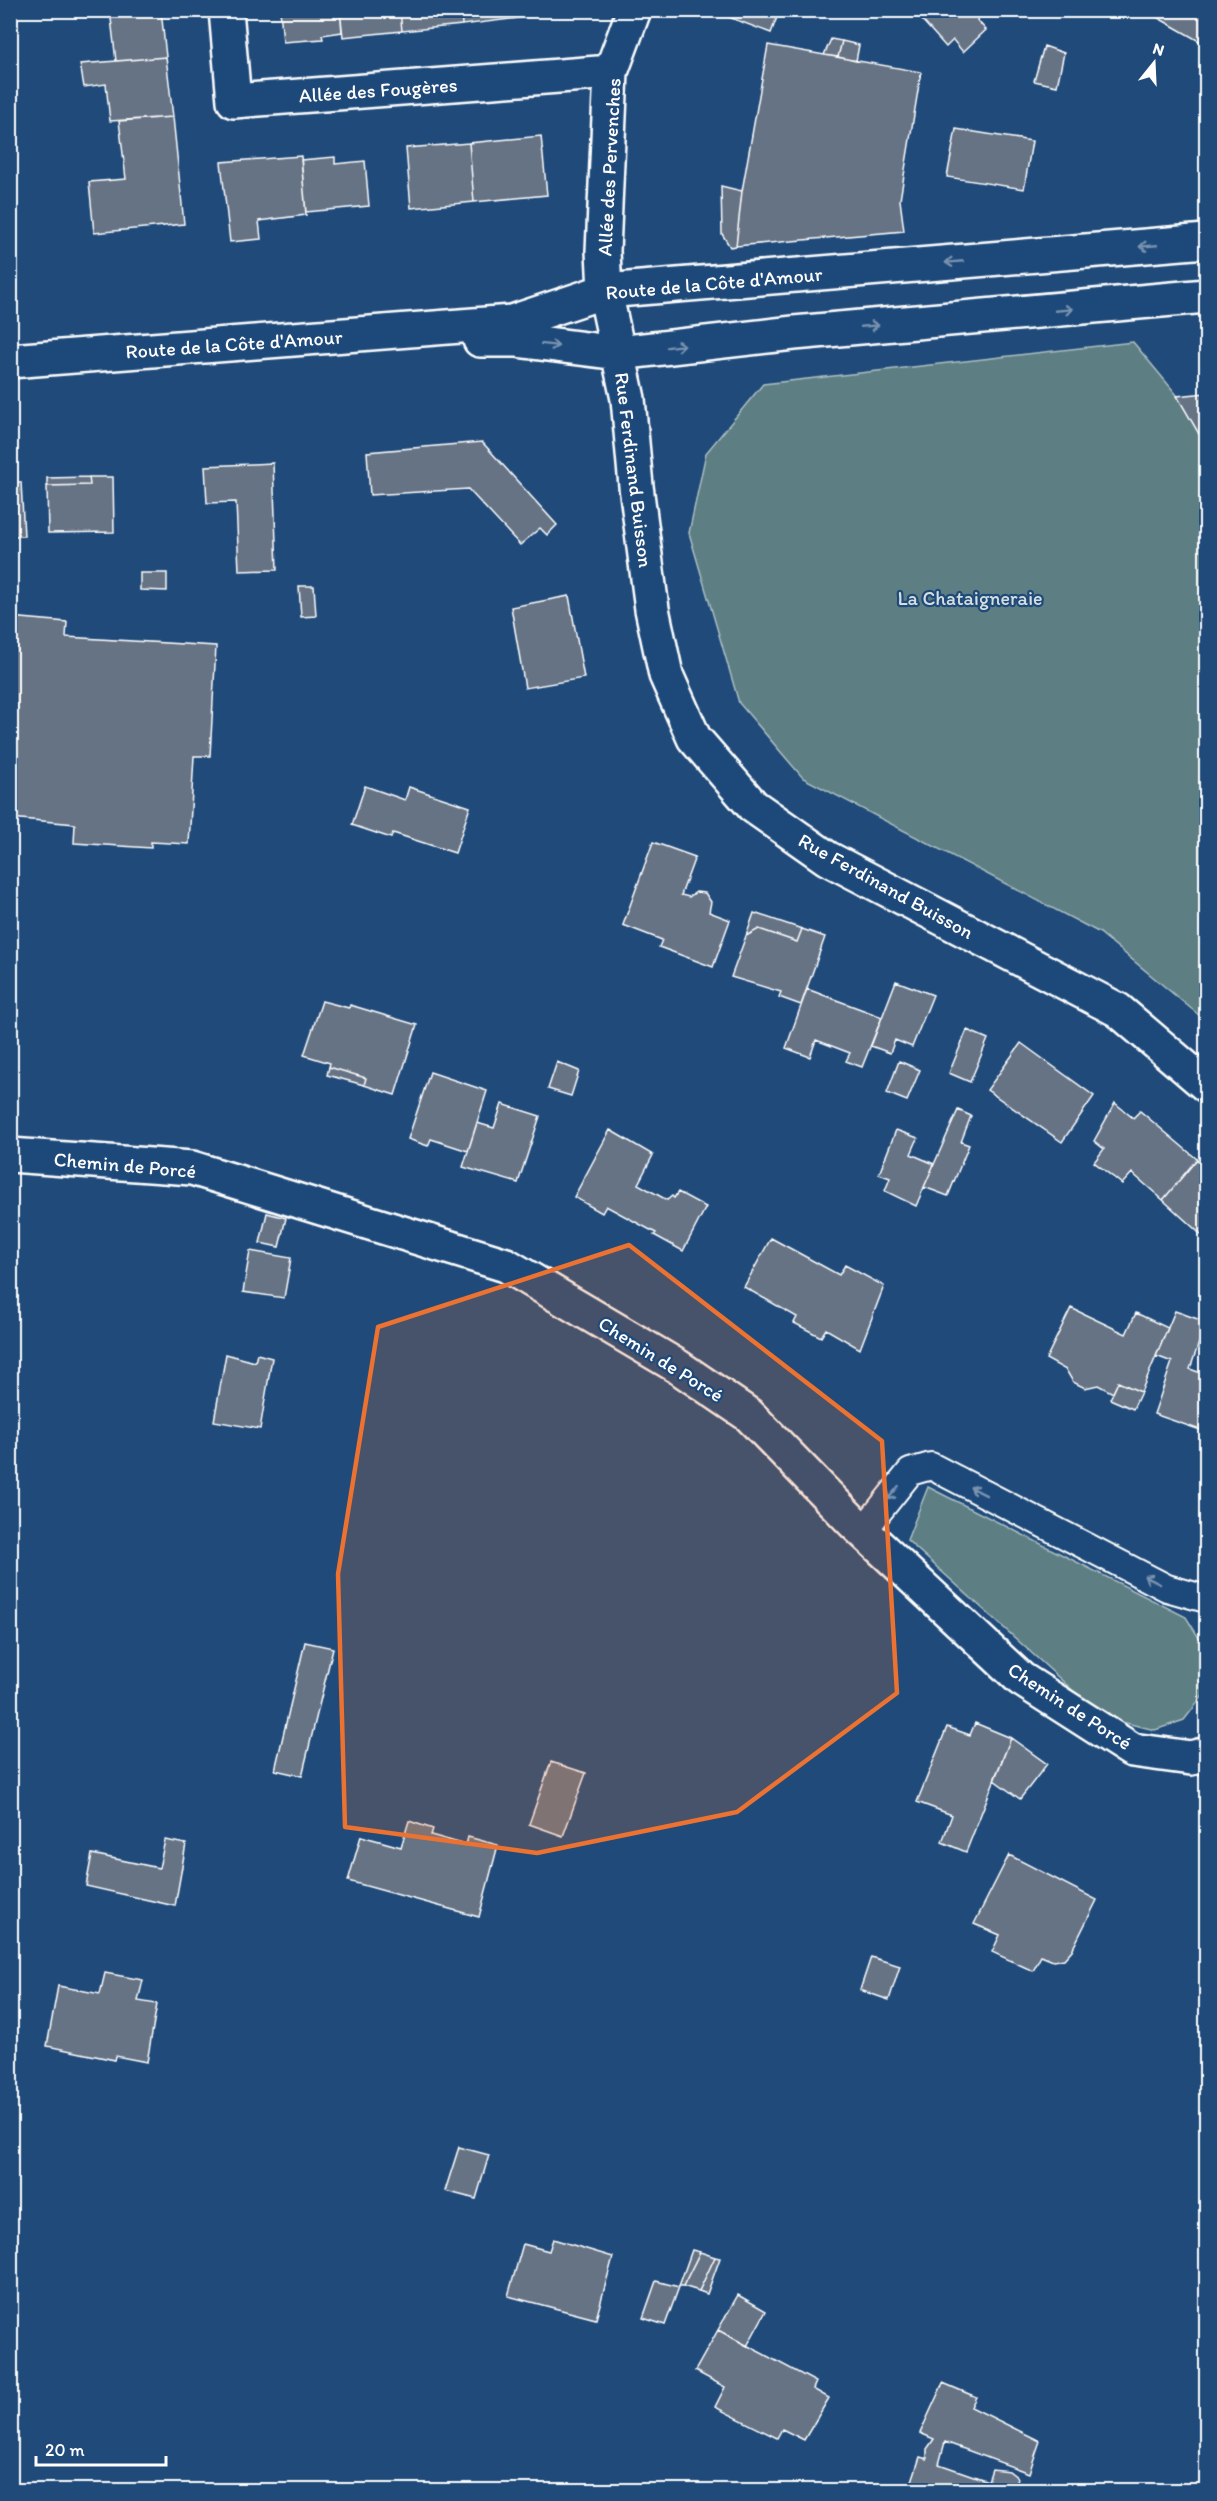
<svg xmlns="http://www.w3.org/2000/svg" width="1217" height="2501" font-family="Itim,sans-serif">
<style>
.green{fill:#5d7f84;stroke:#aebfc2;stroke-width:1.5}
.building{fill:#667385;stroke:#fff;stroke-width:1.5}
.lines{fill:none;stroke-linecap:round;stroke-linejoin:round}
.lane-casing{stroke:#fff;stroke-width:30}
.street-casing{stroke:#fff;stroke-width:38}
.secondary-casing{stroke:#fff;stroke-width:38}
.lane{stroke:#1f4a7a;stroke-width:26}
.street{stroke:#1f4a7a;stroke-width:33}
.secondary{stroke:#1f4a7a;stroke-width:33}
.oneway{stroke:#7992af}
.marked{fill:#eb7230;fill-opacity:0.2;stroke:#eb7230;stroke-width:4.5;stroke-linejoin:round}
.labels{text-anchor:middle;stroke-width:4.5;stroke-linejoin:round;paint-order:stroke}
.street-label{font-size:20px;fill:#fff;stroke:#1f4a7a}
.park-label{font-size:20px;fill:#d6dfe0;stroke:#1f4a7a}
</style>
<rect width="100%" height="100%" fill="#1f4a7a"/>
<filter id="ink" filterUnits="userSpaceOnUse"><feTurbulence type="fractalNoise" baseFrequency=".0167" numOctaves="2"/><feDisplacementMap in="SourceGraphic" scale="12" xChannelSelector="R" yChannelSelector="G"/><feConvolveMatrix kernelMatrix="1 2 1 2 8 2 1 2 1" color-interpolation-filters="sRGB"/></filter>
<g filter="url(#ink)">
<path class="green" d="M1133,342L1206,430V1021L1100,933L803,778L739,703L689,533L706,453L763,384Z
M928,1487L1186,1617L1206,1649V1692L1184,1720L1155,1730L1109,1719L1079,1696L907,1540Z"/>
<path class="building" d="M110,10H161L166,57L116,61Z
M280,10H340L342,32L322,35L323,39L283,42Z
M340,10H400L402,31L343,37Z
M400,10H461L462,25L402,31Z
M461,10H535V16L462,25Z
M710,10H777L779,12L771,33Z
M913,10H986L977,20L986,30L963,52L953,40L946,47Z
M1156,10H1206V45L1155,16Z
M831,39L842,41L838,57L824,55Z
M842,41L859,45L856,61L838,57Z
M768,45L921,72L900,200L904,231L736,246L742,191Z
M1044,46L1064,53L1057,86L1034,81Z
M166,57L173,117L110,121L106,84L84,87L80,64Z
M173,117L184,224L94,233L89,182L126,179L119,121Z
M956,129L1032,141L1024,189L947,177Z
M541,136L547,195L474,202L469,143Z
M469,143L474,202L411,208L406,148Z
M301,156L306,215L259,221L261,239L230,242L221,162Z
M335,157V164L365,161L369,206L306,212L301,160Z
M721,186L742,191L736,246L730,247L722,234Z
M1206,393V433L1199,434L1177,396Z
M482,442L557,525L547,535L540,528L520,545L468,489L370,495L367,452Z
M273,463L277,570L239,571L236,502L207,503L205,466Z
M89,477H113L114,532L48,533L47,486L90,485Z
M89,477L90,485L47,486V478Z
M10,482H21L24,536H10Z
M140,573H167V591L140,590Z
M299,586H314L316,616L301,617Z
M569,596L584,678L525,688L511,607Z
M10,617L67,622L66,637L216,646L210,756H194L189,844L151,842V848L74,843L75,824L10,818Z
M365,786L405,800L409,787L470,807L455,853L393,833L391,838L352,825Z
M653,842L695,857L681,895L689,897L696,892L705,893L711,902L709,912L730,920L713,967L659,947L662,940L623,925Z
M754,913L802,929L797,942L759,929L746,936Z
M759,929L797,942L802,929L825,937L801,1005L779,997L781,992L731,977L746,936Z
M896,981L933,995L912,1047L895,1040L890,1053L871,1046Z
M807,989L882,1017L862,1067L846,1061L850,1053L816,1040L810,1057L786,1048Z
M322,1001L349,1008L350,1005L417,1025L395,1095L364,1085L366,1078L329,1067L330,1063L304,1055Z
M967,1030L988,1039L970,1082L949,1073Z
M1021,1043L1094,1096L1062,1142L987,1090Z
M899,1061L920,1070L907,1101L887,1093Z
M557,1062L579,1071L571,1096L548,1089Z
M329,1067L366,1078L364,1085L327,1075Z
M430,1072L487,1091L468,1151L431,1139L428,1146L408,1139Z
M1115,1103L1133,1118L1140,1111L1197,1159L1163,1200L1132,1173L1122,1184L1094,1162L1104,1149L1094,1141Z
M502,1104L540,1116L518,1183L463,1167L477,1123L494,1128Z
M958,1110L971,1116L961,1142L969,1145L948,1196L924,1187Z
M610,1130L653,1155L638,1184L667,1200L672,1196L674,1198L678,1192L706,1207L683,1251L654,1235L656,1233L606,1206L602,1213L574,1197Z
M896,1130L918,1138L911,1154L934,1164L916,1206L885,1191L890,1178L879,1174Z
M1197,1159L1206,1167V1239L1163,1200Z
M267,1213L286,1218L279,1247L260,1243Z
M771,1238L839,1275L845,1265L884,1286L860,1349L826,1329L821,1337L794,1323L797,1317L744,1287Z
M250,1251L291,1258L284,1298L243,1292Z
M1071,1308L1126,1334L1136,1313L1168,1328L1141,1392L1118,1382L1113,1393L1098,1385L1085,1388L1073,1382L1066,1370L1046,1359Z
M1175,1311L1206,1322L1190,1369L1206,1375V1432L1154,1414L1172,1362L1156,1356Z
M226,1354L255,1362L257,1354L272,1358L260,1429L214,1421Z
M1118,1382L1141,1392L1133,1409L1110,1399Z
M305,1642L333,1648L302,1776L275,1770Z
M975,1723L1011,1738L966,1852L942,1842L952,1815L917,1802L947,1727L970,1735Z
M1011,1738L1047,1764L1020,1799L994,1780Z
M551,1762L586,1773L563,1836L529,1824Z
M409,1821L433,1829L431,1835L466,1845L468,1837L498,1845L479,1917L348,1881L361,1836L401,1847Z
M165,1840L186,1844L175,1906L86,1886L92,1854L159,1868Z
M1009,1855L1097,1900L1072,1950L1064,1959L1053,1961L1041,1956L1033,1971L992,1952L1000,1935L974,1924Z
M871,1957L900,1966L889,2000L860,1990Z
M105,1973L143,1980L138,2001L157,2004L147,2062L116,2056L115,2060L47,2046L58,1986L100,1994Z
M459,2147L489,2155L476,2199L445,2191Z
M553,2239L613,2257L596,2319L508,2296L523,2244L549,2251Z
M692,2250L700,2252L683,2286H679Z
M700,2252L715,2257L699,2291L683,2286Z
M715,2257L720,2258L707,2294L699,2291Z
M656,2281L679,2287L665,2325L643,2318Z
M738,2295L766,2311L747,2346L718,2330Z
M718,2330L816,2382L813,2389L829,2398L804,2440L782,2429L777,2438L715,2407L725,2387L695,2371Z
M943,2383L976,2397L971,2407L1040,2441L1029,2473L945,2442L939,2464L988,2481L992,2469L1009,2471L1018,2478L1015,2490H909L920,2457L927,2459V2449L934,2439L920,2433Z"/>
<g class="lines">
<g class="lane-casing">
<path id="lane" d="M863,1531L910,1472L931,1466L1167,1588L1206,1599"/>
</g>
<g class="street-casing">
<path id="street" d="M226,10L234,101L611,72
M605,291L603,251L611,72L634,10
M10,1155L192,1168L506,1265L677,1366L749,1415L854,1523L1021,1679L1132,1750L1191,1758L1206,1754"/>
</g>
<g class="secondary-casing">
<path id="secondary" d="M605,291L628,399L636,486L652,609L666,675L694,738L753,806L827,858L1118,1010L1206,1085
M480,340H516L618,353L794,333L1206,296
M10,361L512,322L605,291L1206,241"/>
</g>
<use href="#lane" class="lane"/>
<use href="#street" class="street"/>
<use href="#secondary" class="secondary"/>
</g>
<defs><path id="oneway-shaft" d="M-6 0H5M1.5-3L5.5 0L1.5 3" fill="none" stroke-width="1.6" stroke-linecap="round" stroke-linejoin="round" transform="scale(1.5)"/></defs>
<g class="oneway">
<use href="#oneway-shaft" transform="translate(1148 246) rotate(175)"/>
<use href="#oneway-shaft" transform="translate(954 262) rotate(175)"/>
<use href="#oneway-shaft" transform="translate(1064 310) rotate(-5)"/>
<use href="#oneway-shaft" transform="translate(870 326) rotate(-5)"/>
<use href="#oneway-shaft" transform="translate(550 345) rotate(7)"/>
<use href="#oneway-shaft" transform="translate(676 346) rotate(-7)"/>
<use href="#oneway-shaft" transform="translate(978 1491) rotate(-153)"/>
<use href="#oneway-shaft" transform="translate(893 1493) rotate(129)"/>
<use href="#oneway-shaft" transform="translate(1152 1580) rotate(-153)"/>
</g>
</g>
<path class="marked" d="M629,1245L882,1441L897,1693L737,1812L537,1853L345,1827L338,1574L378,1327Z"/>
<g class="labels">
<g class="street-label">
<text transform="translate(378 90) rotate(-4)" y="7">Allée des Fougères</text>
<text transform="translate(609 167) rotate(-87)" y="7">Allée des Pervenches</text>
<text transform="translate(714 283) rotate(-5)" y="7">Route de la Côte d'Amour</text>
<text transform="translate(234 344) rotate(-4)" y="7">Route de la Côte d'Amour</text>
<text transform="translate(634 470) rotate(83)" y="7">Rue Ferdinand Buisson</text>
<text transform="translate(886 886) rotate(29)" y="7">Rue Ferdinand Buisson</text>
<text transform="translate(125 1165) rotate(5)" y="7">Chemin de Porcé</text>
<text transform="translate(661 1359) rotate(32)" y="7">Chemin de Porcé</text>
<text transform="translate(1070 1706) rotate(33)" y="7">Chemin de Porcé</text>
</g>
<g class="park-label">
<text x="970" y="605">La Chataigneraie</text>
</g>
</g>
<rect width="1217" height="2501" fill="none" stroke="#1f4a7a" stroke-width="36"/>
<rect x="18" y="18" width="1181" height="2465" fill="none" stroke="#fff" stroke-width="2" filter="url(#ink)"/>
<g transform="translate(1154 63) rotate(18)" stroke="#1f4a7a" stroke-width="4.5" paint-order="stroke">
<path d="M0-4.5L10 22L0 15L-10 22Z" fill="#ffffff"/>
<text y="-9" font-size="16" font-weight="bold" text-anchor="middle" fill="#ffffff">N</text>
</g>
<path d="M36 2456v9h130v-9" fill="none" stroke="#ffffff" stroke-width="3"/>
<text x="45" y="2456" font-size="18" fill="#ffffff" stroke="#1f4a7a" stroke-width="4.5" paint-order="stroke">20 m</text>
</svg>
